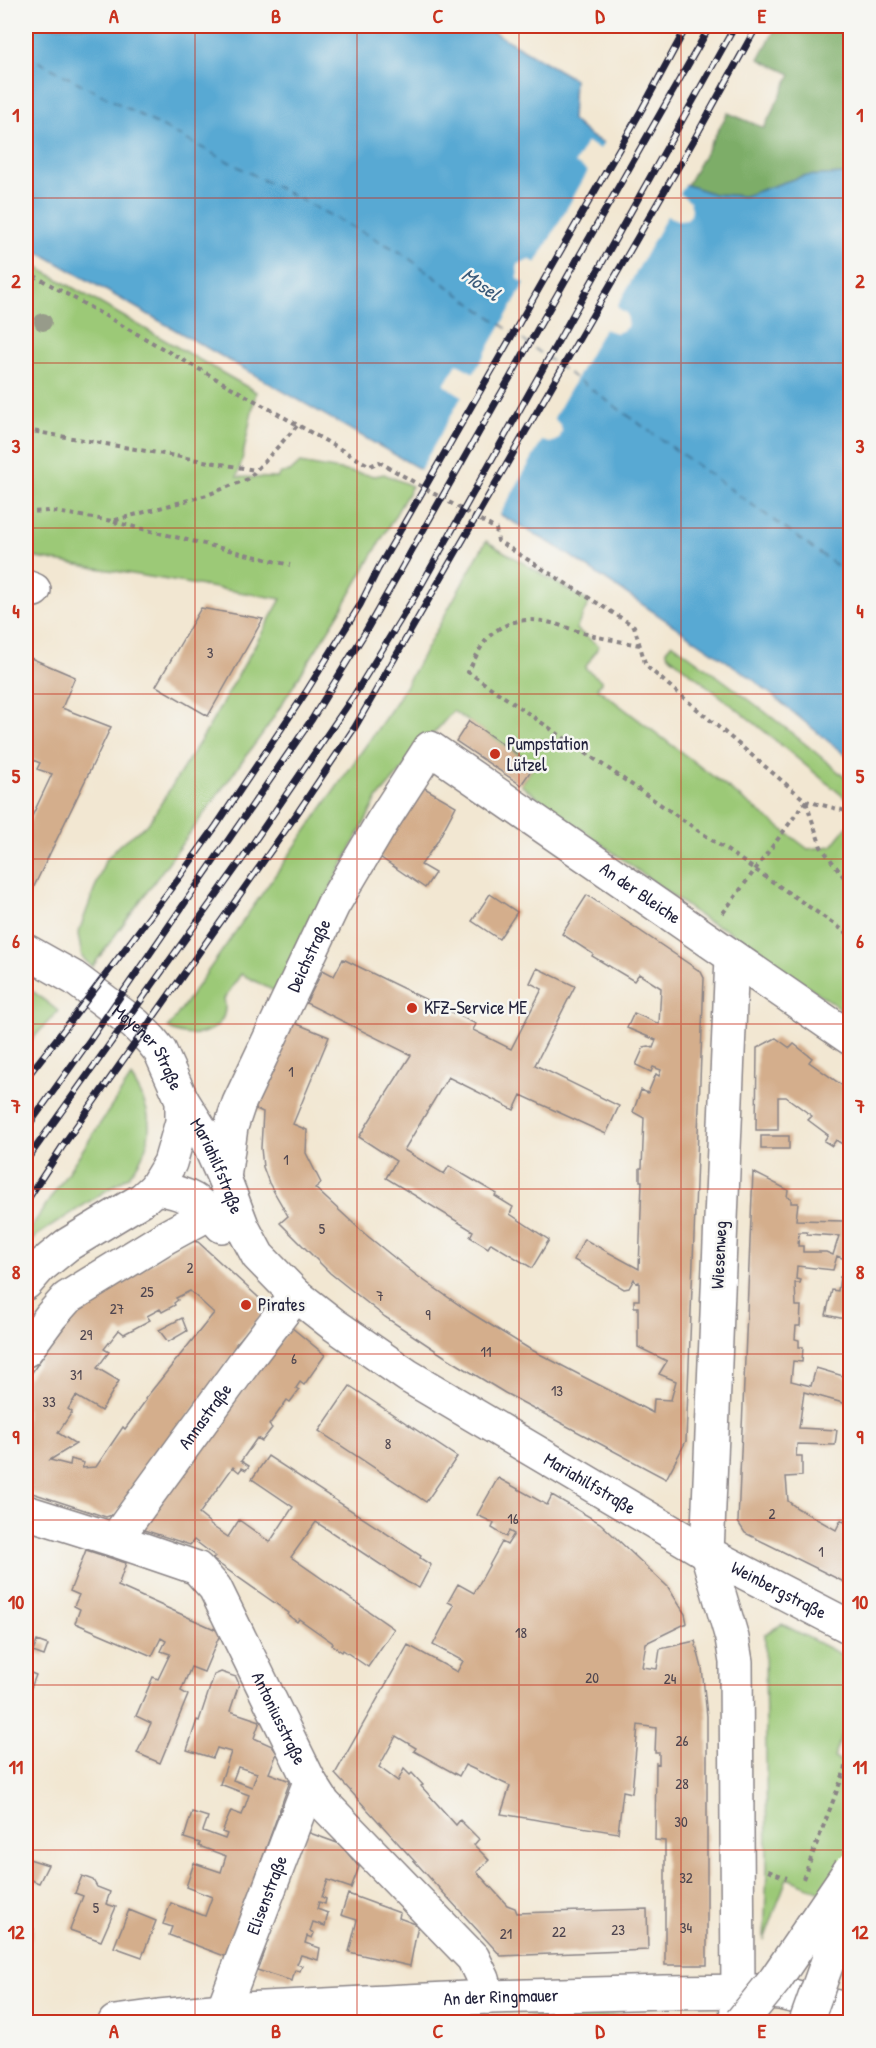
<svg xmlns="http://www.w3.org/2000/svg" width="876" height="2048" font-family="'Patrick Hand',sans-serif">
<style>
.green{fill:#9cc977;stroke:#5f7659;stroke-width:1.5}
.forest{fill:#7dad68;stroke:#506852;stroke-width:1.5}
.water{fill:#58a9d3;stroke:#3d6687;stroke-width:1.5}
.pier{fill:#f2e7d2}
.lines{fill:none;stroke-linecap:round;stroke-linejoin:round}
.ferry{stroke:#385878;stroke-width:1.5;stroke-dasharray:8 6;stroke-linecap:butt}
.building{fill:#d4ae8c;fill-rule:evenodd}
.minor-casing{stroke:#8a8486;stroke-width:36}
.path{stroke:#8a8486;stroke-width:4;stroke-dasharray:4.5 4.5;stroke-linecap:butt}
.minor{stroke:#fff;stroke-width:33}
.rail-casing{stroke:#22223b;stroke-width:7}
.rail{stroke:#f6f6f2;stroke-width:4.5;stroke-dasharray:14;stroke-linecap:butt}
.highway-bridge-casing{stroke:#8a8486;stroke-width:36;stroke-linecap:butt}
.path-bridge{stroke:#8a8486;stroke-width:4;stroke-dasharray:4.5 4.5;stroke-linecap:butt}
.highway-bridge{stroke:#fff;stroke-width:33}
.tree{fill:#979b8a}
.grid{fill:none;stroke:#c8321e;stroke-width:1.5;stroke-opacity:0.55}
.poi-dot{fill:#c8321e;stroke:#f6f6f2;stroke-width:2}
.labels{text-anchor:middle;stroke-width:5;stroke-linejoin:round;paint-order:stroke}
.number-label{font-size:15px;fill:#4e454f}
.poi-label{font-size:18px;fill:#22223b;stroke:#f6f6f2;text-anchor:start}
.street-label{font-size:18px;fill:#22223b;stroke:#f6f6f2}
.water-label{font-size:20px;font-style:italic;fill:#385878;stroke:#f6f6f2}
.neatline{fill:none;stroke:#c8321e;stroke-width:2}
.grid-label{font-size:20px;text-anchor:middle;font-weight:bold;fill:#c8321e}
</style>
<rect width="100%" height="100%" fill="#f6f6f2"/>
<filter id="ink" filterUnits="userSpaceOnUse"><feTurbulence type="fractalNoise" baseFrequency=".0167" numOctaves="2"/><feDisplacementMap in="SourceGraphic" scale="12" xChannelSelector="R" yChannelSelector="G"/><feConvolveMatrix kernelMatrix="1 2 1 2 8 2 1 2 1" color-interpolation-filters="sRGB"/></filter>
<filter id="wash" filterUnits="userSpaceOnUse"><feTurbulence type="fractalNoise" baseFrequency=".008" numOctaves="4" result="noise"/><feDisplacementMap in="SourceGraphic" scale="24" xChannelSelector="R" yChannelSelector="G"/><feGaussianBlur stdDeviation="1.35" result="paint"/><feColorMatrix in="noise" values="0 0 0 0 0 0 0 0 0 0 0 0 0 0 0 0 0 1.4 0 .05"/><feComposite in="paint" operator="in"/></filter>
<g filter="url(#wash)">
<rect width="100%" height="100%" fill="#f2e7d2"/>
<path class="green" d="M26,261L256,392L242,460L237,477L277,478L281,473L290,472L300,463L375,476L384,474L412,486L341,610L268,726L92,967L82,957L78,934L105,861L119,845L148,824L206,732L281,599L26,556Z
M486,541L589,602L576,629L599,646L585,668L602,681L597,688L808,849L832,846L850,823V1015L727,930L707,921L521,785L534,766L453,711L377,799L276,992L241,974L224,999C232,1032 191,1043 168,1028L397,701Z
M672,643C733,687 794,732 850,782V802L758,726L668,655L666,650Z
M26,988L35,993L58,1011L26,1046Z
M131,1077C154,1112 157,1142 129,1176L36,1236L26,1247V1235Z
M782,1624L850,1659V1711L834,1758L850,1765V1904L787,1878L764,1940L767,1870L765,1634Z
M694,2013L705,2022H485V2019Z"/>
<path class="forest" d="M777,26H850V178L846,174L803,176L744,196L714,194L687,185L728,113L764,128L791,74L759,59Z"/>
<path class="water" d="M26,26H483L574,79L572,120L590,136L687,185L714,194L744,196L803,176L846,174L850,178V759L750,677L557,547L26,245Z"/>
<path class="pier" d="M605,140L687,181L680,194L690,202L692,209L691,215L686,220L680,221L667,216L617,307L627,314L628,321L627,327L622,331L616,333L604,329L554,418L560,425L562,430L560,437L556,441L550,443L542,441L498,518L419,472L462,396L444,385L457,364L474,373L525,283L518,279L517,265L529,259L536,263L588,171L575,163L587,142L600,149Z"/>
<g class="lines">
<path class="ferry" d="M26,55L400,252L850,575"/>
</g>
<g id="blocks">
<path class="building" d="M201,608L263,619L208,716L156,686Z
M26,656L75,677L62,708L111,727L26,903V829L52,774L37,769L40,763L26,757Z
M469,721L534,766L521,785L456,741Z
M414,782L456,806L437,842L421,865L435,873L425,888L374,853Z
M490,894L517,912L499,939L472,921Z
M587,895L701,972L704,978L686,1441L666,1479L505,1393L444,1356L385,1317L330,1273L280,1223L288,1216L269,1183L263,1167L261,1148L263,1112L254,1108L290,1021L329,1037L293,1124L307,1130L306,1153L321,1183L315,1188L365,1234L416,1275L471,1313L528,1348L653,1413L654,1399L671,1400L676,1381L659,1374L667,1361L638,1347V1307H634V1300H639V1282L636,1283L634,1279L629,1288L624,1289L574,1260L584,1239L639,1269L642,1181H640V1168H642L644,1118L633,1112L641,1090L648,1093L656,1074L659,1076L661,1070L653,1067L651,1072L636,1065L644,1047L649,1046L653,1048L656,1040L627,1028L634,1013L659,1024L661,988L639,974L634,981L592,956L593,954L562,934Z
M343,959L476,1024L473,1030L511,1049L542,989L530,983L537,968L575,986L535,1065L619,1106L606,1134L521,1095L514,1110L448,1077L404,1150L444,1174L449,1166L497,1194L495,1196L513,1207L510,1214L549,1240L532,1268L491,1243L488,1248L470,1237L473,1231L386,1178L396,1161L359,1137L411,1055L306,1003L323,970L334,976Z
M776,1038L790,1048L794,1044L812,1058L809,1062L850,1091V1149L836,1140L832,1146L824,1141L828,1135L808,1120L812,1116L786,1097H778V1130H756L757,1048Z
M761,1136H789V1149H761Z
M753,1172L788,1190L787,1197L791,1198V1203H798L796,1220L845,1221L850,1224V1261L837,1256L833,1270L797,1266L796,1279L801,1280L800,1283H795L796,1306H801L800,1326H796L795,1339L799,1340V1347H803L802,1362L793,1361L791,1381L811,1386L816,1368L850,1378V1405L804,1392L799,1428L837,1430L835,1445L797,1444L796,1456H802V1476L786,1477L788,1501L797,1508L836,1530L841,1520L850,1525V1585L745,1533L738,1522ZM799,1232H807V1234L839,1236L833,1255L826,1252H803V1246H798Z
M190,1241L198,1242L269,1307L236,1344L240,1347L115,1514L106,1517L26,1491V1381L54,1340L84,1302ZM190,1291L214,1313L145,1399L146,1400L125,1429L123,1427L96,1467L82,1468L84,1463L71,1459L70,1465L50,1460L76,1444L58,1433L72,1412L68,1409L76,1396L101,1411L119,1381L97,1368L109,1352L104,1349L119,1330L124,1334L150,1320L147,1316L160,1309L162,1312L175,1305L174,1303L178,1300L176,1298Z
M840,1277L850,1279V1320L826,1315L832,1290L838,1291Z
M182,1318L187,1331L168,1342L159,1330Z
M291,1327L325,1355L304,1385L300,1382L296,1388L299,1390L290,1402L287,1400L269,1425L272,1428L262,1441L257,1438L241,1461L249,1466L246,1470L242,1468L239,1472L233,1467L199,1514L210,1523L209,1524L228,1537L239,1520L270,1542L293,1507L252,1479L268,1456L421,1556L420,1558L431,1565L419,1588L407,1582L316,1522L291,1557L394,1629L368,1667L343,1650L342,1652L332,1645L333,1643L299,1619L297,1622L288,1615L289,1613L212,1559L215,1556L194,1540L190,1545L144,1530L141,1523Z
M350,1386L457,1457L426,1502L319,1431Z
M498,1478L547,1505L552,1495L600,1523L668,1587L685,1614L687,1623L646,1643L642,1667L657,1669L660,1649L695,1641L702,1668L707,1716V1965H665V1841L655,1840L656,1763L659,1764V1753H655L656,1728L638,1725L632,1793L623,1791L618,1833L501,1814L510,1786L465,1765L459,1776L414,1751L416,1748L396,1736L379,1767L398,1781L404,1769L410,1775L412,1773L423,1785L421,1786L456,1825L460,1820L479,1839L474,1845L489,1860L477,1872L507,1905L515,1908L517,1913L647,1909L648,1950L501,1956L335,1774L408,1645L457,1672L463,1661L433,1645L454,1605L448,1602L458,1584L474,1593L502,1542L507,1545L514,1534L509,1531L506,1537L492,1528L494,1523L477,1515Z
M86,1550L126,1563L118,1586L221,1632L204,1672L191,1667L181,1691L188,1695L160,1763L137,1753L151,1723L136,1716L153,1677L158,1679L170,1654L161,1651L166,1641L161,1638L152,1656L75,1623L80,1609L74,1606L79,1595L70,1591Z
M37,1641L48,1645L44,1656L33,1652Z
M26,1671L36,1675L31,1688L26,1685Z
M221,1672L236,1677L239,1684L230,1711L260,1721L254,1738L272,1746L277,1753L269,1773L290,1781L227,1957L169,1935L172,1927L163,1924L171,1903L205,1916L212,1897L186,1887L194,1863L221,1872L226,1856L199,1846L200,1843L184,1838L192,1812L208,1817L203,1831L225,1839L227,1834L222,1832L231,1811L242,1815L249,1795L220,1784L231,1752L217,1748L213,1758L187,1750L197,1720L199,1721L214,1675ZM238,1767L257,1773L252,1787L233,1780Z
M307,1832L340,1844L359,1867L351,1888L328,1880L322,1897L326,1899L325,1904L319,1902L317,1909L328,1913L325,1926L313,1922L310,1931L314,1933L312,1938L307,1936L305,1943L320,1948L318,1960L301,1955L297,1964L302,1966L300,1971L295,1970L292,1981L257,1970Z
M26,1858L48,1865L39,1883L26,1878Z
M82,1876L93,1880L97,1887L110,1892L106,1904L116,1907L101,1941L70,1930L83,1896L75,1893Z
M348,1894L400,1913L399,1918L418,1925L410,1966L349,1952L357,1920L341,1915Z
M129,1910L156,1921L142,1957L114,1947Z
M26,1926L34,1929L26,1954Z
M485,2019V2022H439V2021Z"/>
</g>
</g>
<g filter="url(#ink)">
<use href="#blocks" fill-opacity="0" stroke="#8a8486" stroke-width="1.5"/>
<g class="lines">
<g class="minor-casing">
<g id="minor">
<path d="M26,587L34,590"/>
<path id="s1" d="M26,951L74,978L135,1024L151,1040L160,1051L182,1100V1122L170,1163L155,1188L143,1199L67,1245L40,1267L26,1283"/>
<path d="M732,957L707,1553L732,1638L736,1662L738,1991L736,2022"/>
<path id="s2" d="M182,1100L206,1138L224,1178L243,1228L258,1256L296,1295L333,1324L408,1376L707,1553L850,1627"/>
<path id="s3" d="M224,1178L231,1127L239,1103L333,905L384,819L430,748L850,1038"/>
<path d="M155,1188C188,1193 200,1201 222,1226"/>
<path d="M26,1350L51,1316L67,1298L166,1237L210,1213"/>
<path id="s4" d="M26,1512L115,1540L197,1568L215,1588L310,1782L324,1804L473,1958L483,1979L488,1997"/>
<path id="s5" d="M115,1540L247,1359L296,1295"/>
<path id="s6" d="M223,2010L310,1782"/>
<path id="s7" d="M115,2022L159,2016L223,2010L488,1997L664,1992L757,1991L780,1993L850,2010"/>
</g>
</g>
<path class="path" d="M26,271L370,466L379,462L496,529L498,541L634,626L646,666L806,801L850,812
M26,430L255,470
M26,512L50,511L112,521L207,495L248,479L297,426
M114,522L290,565
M640,645C623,642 606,639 590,635C558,626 529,609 497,630C483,639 476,657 468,672L850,935
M806,802L821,847L850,885
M723,913L806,801
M768,1871L787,1878"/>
<use href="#minor" class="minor"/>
<g class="rail-casing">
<path id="rail" d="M26,1078L70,1022L178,879L216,826L306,692L360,605L378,569L642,109L687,26
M26,1129L90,1040L312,719L363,636L710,26
M26,1161L243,858L353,697L418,591L735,26
M26,1202L66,1141L296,815L355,727L695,138L757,26"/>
</g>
<use href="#rail" class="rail"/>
<g class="highway-bridge-casing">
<path id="highway-bridge" d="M741,2022L775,1980L850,1870
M806,2022L850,1899"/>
</g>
<path class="path-bridge" d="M803,1879L850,1757"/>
<use href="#highway-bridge" class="highway-bridge"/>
</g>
<circle class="tree" cx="43" cy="322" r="9"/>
</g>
<path class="grid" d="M195,26V2022M357,26V2022M519,26V2022M681,26V2022M26,198H850M26,363H850M26,528H850M26,694H850M26,859H850M26,1024H850M26,1189H850M26,1354H850M26,1520H850M26,1685H850M26,1850H850"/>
<g class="poi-dot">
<circle cx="495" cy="754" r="6"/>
<circle cx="412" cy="1008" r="6"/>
<circle cx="246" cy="1305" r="6"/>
</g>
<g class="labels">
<g class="number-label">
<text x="210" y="658">3</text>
<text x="291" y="1077">1</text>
<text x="286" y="1165">1</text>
<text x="322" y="1234">5</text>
<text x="190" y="1273">2</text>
<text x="147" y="1297">25</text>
<text x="380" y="1301">7</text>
<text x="117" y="1314">27</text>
<text x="428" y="1320">9</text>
<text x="86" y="1340">29</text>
<text x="486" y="1357">11</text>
<text x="294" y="1364">6</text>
<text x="76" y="1380">31</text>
<text x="557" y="1396">13</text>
<text x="49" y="1407">33</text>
<text x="388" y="1449">8</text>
<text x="772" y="1519">2</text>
<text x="513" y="1524">16</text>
<text x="821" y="1557">1</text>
<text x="521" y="1638">18</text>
<text x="592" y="1683">20</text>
<text x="670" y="1684">24</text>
<text x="682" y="1746">26</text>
<text x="682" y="1789">28</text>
<text x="681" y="1827">30</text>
<text x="686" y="1883">32</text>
<text x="96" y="1913">5</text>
<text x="686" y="1933">34</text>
<text x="618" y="1935">23</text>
<text x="559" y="1937">22</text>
<text x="506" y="1939">21</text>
</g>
<g class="poi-label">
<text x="507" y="750">Pumpstation<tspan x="507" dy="21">Lützel</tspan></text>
<text x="424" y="1014">KFZ-Service ME</text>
<text x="258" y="1311">Pirates</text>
</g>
<g class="street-label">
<text dy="6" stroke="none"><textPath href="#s3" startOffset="736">An der Bleiche</textPath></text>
<text dy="6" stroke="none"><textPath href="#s3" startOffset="240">Deichstraße</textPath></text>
<text dy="6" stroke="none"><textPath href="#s1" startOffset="158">Mayener Straße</textPath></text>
<text dy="6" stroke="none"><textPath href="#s2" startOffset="75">Mariahilfstraße</textPath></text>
<text transform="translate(719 1255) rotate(-87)" y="6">Wiesenweg</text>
<text dy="6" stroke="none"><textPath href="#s5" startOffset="153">Annastraße</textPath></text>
<text dy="6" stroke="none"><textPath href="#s2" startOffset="578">Mariahilfstraße</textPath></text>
<text dy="6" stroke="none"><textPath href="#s2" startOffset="795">Weinbergstraße</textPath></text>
<text dy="6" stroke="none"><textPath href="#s4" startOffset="352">Antoniusstraße</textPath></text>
<text dy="6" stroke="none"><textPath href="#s6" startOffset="123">Elisenstraße</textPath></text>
<text dy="6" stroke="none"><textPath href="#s7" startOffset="387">An der Ringmauer</textPath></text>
</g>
<g class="water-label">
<text transform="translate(481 284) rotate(35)" y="7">Mosel</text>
</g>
</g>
<rect width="876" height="2048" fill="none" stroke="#f6f6f2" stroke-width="66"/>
<rect x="33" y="33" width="810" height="1982" class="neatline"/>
<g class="grid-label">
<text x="114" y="23">A</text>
<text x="276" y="23">B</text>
<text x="438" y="23">C</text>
<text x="600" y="23">D</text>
<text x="762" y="23">E</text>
<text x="16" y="122">1</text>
<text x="860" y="122">1</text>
<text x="16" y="288">2</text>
<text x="860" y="288">2</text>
<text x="16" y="453">3</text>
<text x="860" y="453">3</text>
<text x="16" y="618">4</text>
<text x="860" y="618">4</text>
<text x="16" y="783">5</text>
<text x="860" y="783">5</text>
<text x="16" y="948">6</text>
<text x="860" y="948">6</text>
<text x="16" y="1113">7</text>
<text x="860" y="1113">7</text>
<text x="16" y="1279">8</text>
<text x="860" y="1279">8</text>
<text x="16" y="1444">9</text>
<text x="860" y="1444">9</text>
<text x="16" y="1609">10</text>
<text x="860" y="1609">10</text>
<text x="16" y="1774">11</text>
<text x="860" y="1774">11</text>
<text x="16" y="1939">12</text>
<text x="860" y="1939">12</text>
<text x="114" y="2038">A</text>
<text x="276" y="2038">B</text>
<text x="438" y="2038">C</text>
<text x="600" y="2038">D</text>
<text x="762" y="2038">E</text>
</g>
</svg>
